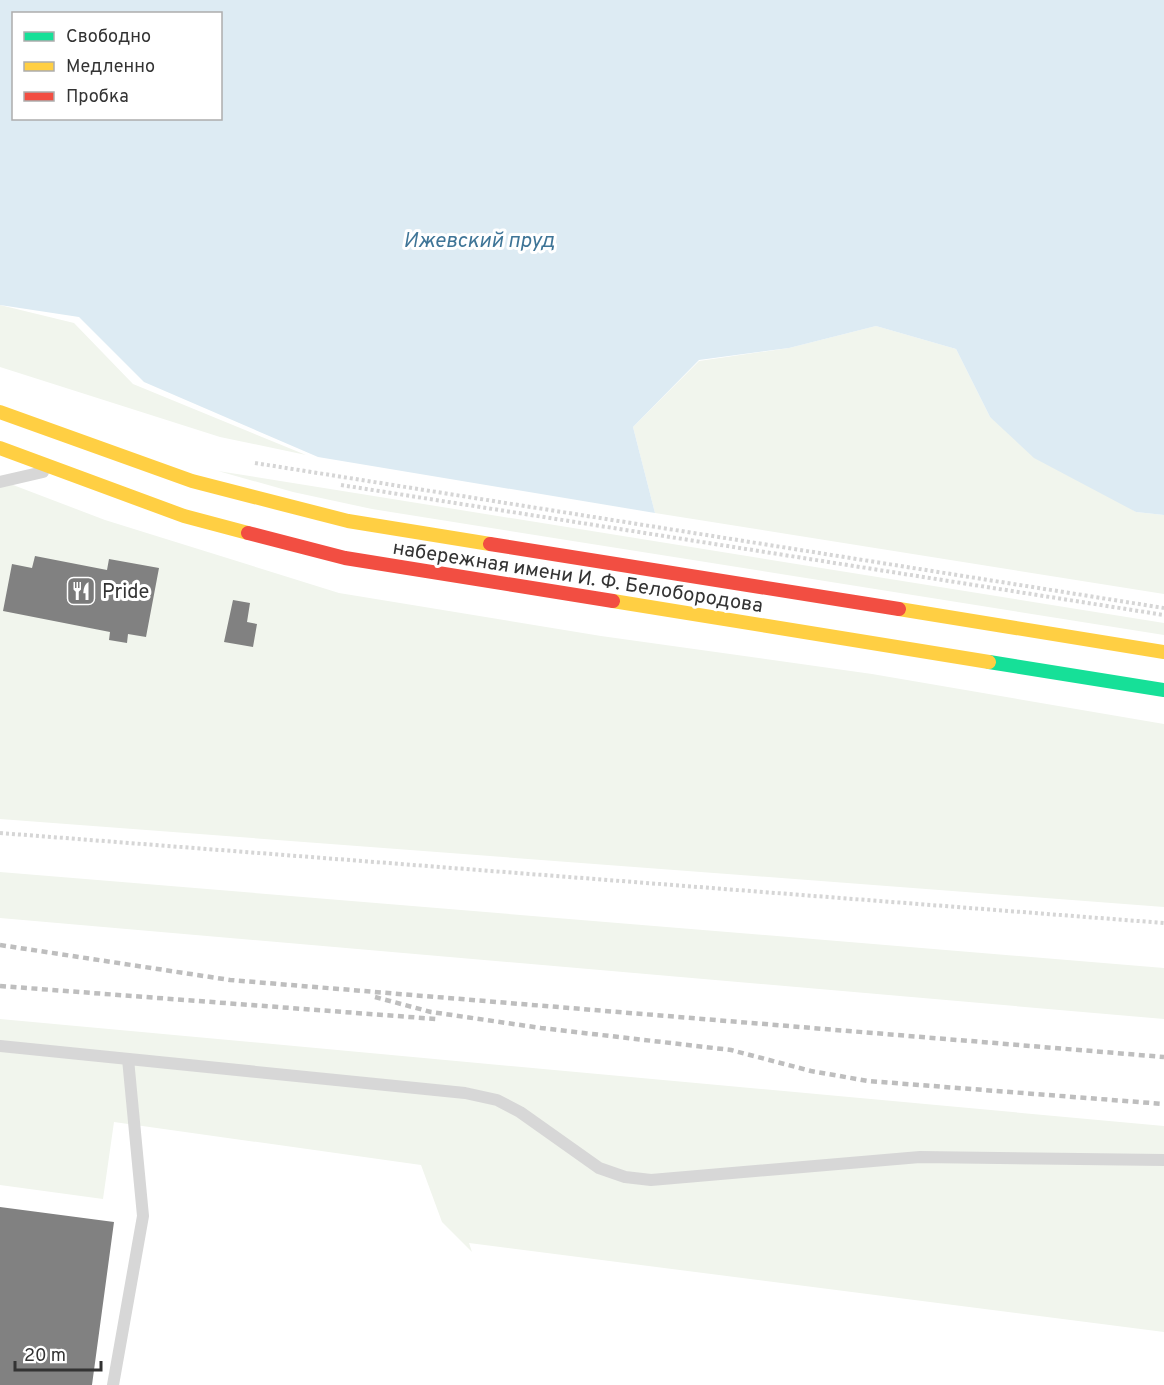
<svg xmlns="http://www.w3.org/2000/svg" width="1164" height="1385" font-family="Overpass,sans-serif">
<style>
.green{fill:#f1f5ed}
.water{fill:#ddebf3;fill-rule:evenodd}
.building{fill:#818181}
.lines{fill:none;stroke-linecap:round;stroke-linejoin:round}
.path{stroke:#d6d6d6;stroke-width:4;stroke-dasharray:3 3;stroke-linecap:butt}
.lane{stroke:#d7d7d7;stroke-width:12}
.fast{stroke:#16e098;stroke-width:14}
.slow{stroke:#ffcf43;stroke-width:14}
.jam{stroke:#f24e42;stroke-width:14}
.rail{stroke:#bebebe;stroke-width:4.5;stroke-dasharray:6 4.5;stroke-linecap:butt}
.labels{text-anchor:middle;stroke-width:6;stroke-linejoin:round;paint-order:stroke}
.street-label{font-size:20px;fill:#333;stroke:#fff}
.poi-label{font-size:20px;fill:#333;stroke:#fff;text-anchor:start}
.water-label{font-size:21px;font-style:italic;fill:#3f7597;stroke:#fff}
</style>
<rect width="100%" height="100%" fill="#fff"/>
<path class="green" d="M0,305L74,323L133,384L306,455L220,437L0,367Z
M876,326L956,349L990,417L1136,512L1164,515V594L655,513L633,427L699,361L789,348Z
M218,471L1164,623V635L372,509L293,492Z
M0,480L105,520L339,593L601,636L872,674L1164,724V907L0,819Z
M0,872L1164,968V1019L0,918Z
M0,1019L1164,1126V1332L469,1243L472,1252L442,1222L421,1165L114,1122L103,1199L0,1185Z"/>
<path class="water" d="M0,0H1164V515L1136,512L1034,458L990,417L956,349L876,326L789,348L699,360L633,427L655,513L318,457L144,382L79,317L0,305ZM14,14H220V118H14Z"/>
<path class="building" d="M35,556L107,570L109,559L159,568L146,637L128,634L127,643L109,640L110,632L3,611L12,564L32,568Z
M233,600L250,603L247,622L257,624L253,647L224,642Z
M0,1207L114,1222L92,1385H0Z"/>
<g class="lines">
<path class="path" d="M255,463L1164,608
M341,485L1164,615
M0,833L1164,923"/>
<path class="lane" d="M0,482L43,472
M0,1046L465,1093L497,1100L520,1112L599,1168L625,1177L651,1180L920,1157L1164,1160
M113,1385L143,1216L128,1059"/>
<path class="fast" d="M989,662L1164,690"/>
<path class="slow" d="M0,412L192,481L348,521L490,544
M0,448L184,516L248,533
M613,601L989,662
M899,609L1164,652"/>
<path class="jam" d="M248,533L345,558L613,601
M490,544L899,609"/>
<path class="rail" d="M0,945L230,980L1164,1057
M0,986L436,1019
M375,997L431,1012L541,1028L731,1050L811,1071L868,1081L1164,1104"/>
</g>
<defs>
<g id="restaurant-square" transform="scale(1.5)"><rect x="-9" y="-9" width="18" height="18" rx="4" fill="#7a7a7a" stroke="#fff"/><path d="M-5-6h1v4h1v-4h1v4h1v-4h1v5L-1.5 .5V6h-2V.5L-5-1ZM5-6V6H3V1.5H1.5Q1.5-4 5-6Z" fill="#fff"/></g>
</defs>
<g fill-rule="evenodd">
<use href="#restaurant-square" x="81" y="591"/>
</g>
<g class="labels">
<g class="street-label">
<text transform="translate(578 576) rotate(9)" y="7">набережная имени И. Ф. Белобородова</text>
</g>
<g class="poi-label">
<text x="102" y="598">Pride</text>
</g>
<g class="water-label">
<text x="479" y="247">Ижевский пруд</text>
</g>
</g>
<rect x="12" y="12" width="210" height="108" fill="#ffffff" stroke="#adadad" stroke-width="1.5"/>
<rect x="24" y="32" width="30" height="9" fill="#16e098" stroke="#adadad" stroke-width="1.5"/>
<text x="66" y="42" font-size="18" fill="#333333">Свободно</text>
<rect x="24" y="62" width="30" height="9" fill="#ffcf43" stroke="#adadad" stroke-width="1.5"/>
<text x="66" y="72" font-size="18" fill="#333333">Медленно</text>
<rect x="24" y="92" width="30" height="9" fill="#f24e42" stroke="#adadad" stroke-width="1.5"/>
<text x="66" y="102" font-size="18" fill="#333333">Пробка</text>
<path d="M15 1361v9h86v-9" fill="none" stroke="#333333" stroke-width="3"/>
<text x="24" y="1361" font-size="18" fill="#333333" stroke="#ffffff" stroke-width="4.5" paint-order="stroke">20 m</text>
</svg>
